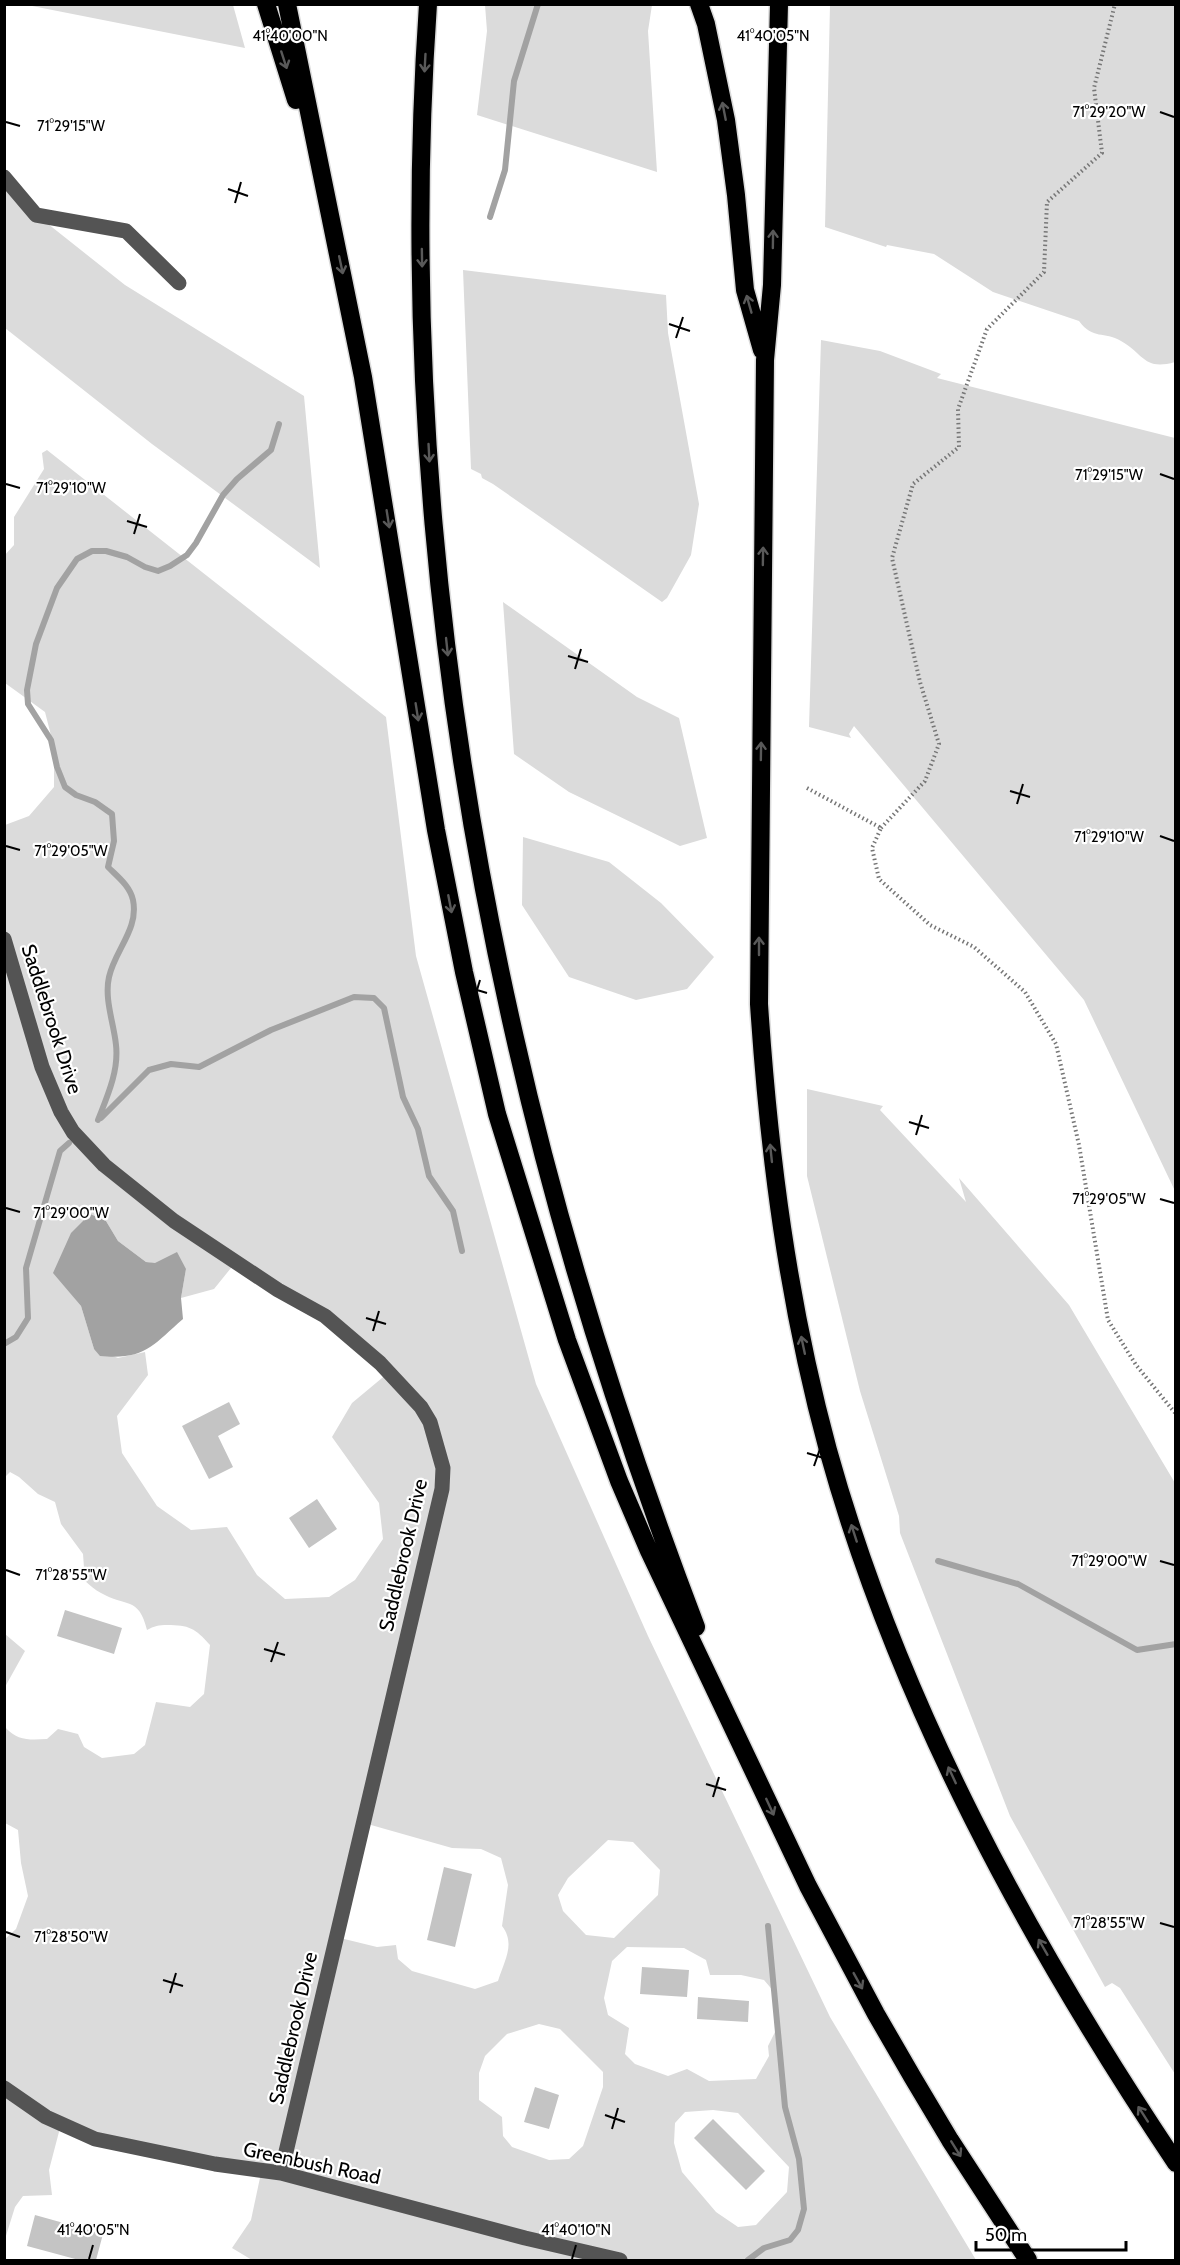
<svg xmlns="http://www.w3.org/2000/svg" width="1180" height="2265" font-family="Cabin,sans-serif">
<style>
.green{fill:#dbdbdb;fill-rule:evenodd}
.water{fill:#a2a2a2}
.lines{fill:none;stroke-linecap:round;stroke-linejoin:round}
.stream{stroke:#a2a2a2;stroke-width:6}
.building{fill:#c4c4c4}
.highway-casing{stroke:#dbdbdb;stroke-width:21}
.path{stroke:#767676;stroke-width:4;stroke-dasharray:1.5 3;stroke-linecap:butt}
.minor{stroke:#545454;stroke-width:15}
.highway{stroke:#000;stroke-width:18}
.oneway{stroke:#595959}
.ticks{fill:none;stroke:#000;stroke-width:2}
.labels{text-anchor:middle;stroke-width:4.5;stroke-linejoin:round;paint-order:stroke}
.street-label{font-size:20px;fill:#000;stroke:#fff}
.ticks-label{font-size:15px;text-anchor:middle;fill:#000;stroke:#fff;stroke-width:4.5;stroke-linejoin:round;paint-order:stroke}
</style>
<rect width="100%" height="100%" fill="#fff"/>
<path class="green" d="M27,5H233L245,48Z
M485,5H652L648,31L657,172L477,115L487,31Z
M830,5H1175V362C1144,371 1144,354 1121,341C1104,331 1093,340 1079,321L993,292L934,254L887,245L886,247L825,227Z
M4,189L125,285L304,396L320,568L152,444L5,328Z
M463,270L666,295L668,333L699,504L691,555L667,598L662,602L493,484L482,478L481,474L471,469Z
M821,340L880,351L941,374L937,378L1175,438V1191L1084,1000L854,726L849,734L851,738L809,727Z
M47,450L386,717L416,956L536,1384L648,1636L830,2017L976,2260H252L232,2248L251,2220L261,2173L60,2128L49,2170L52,2195L23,2196L15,2207L5,2239V1939L16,1929L28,1896L21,1863L18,1830L5,1823V1727C17,1741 30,1740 47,1739L58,1729L78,1734L84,1747L102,1758L134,1754L145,1745L156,1702L190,1707L204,1694L210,1645C195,1628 189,1625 167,1625C159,1625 154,1626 147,1630C139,1596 125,1607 101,1593C95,1590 90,1585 85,1581L83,1554L61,1524L55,1502L38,1494L19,1477L10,1472L5,1477V825L29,816L54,787V747L45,712L5,683L4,556L14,545V517L44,469L42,453ZM106,1221L118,1241L146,1262L186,1269L181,1298L214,1289L235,1263L379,1361L388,1373L352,1403L332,1437L379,1503L383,1539L355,1580L329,1597L285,1599L257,1575L227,1527L191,1530L157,1506L122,1453L117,1416L148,1375L145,1352L118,1358L94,1349L81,1306L56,1275ZM364,1823L452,1848L481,1849L501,1858L508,1885L502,1926C516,1944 504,1961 498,1981L475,1989L412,1971L398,1959L396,1945L377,1947L336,1937ZM608,1840L633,1842L660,1870L658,1895L614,1938L586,1935L563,1911L558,1895L568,1878ZM627,1947L684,1948L706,1960L710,1975H741L764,1980L775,1993L778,2026L768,2046L769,2056L756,2079L709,2081L687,2069L668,2076L635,2064L625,2054L629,2028L608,2015L604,1998L612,1961ZM539,2024L560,2029L603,2072V2087L583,2146L569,2159L549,2160L512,2147L503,2136L502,2117L479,2100V2073L485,2056L507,2034ZM713,2110L738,2113L789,2167L787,2192L756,2225L738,2227L716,2212L682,2172L674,2143L675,2123L685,2112Z
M503,602L637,697L679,718L707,838L680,846L569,792L514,754Z
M523,837L609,862L661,903L714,957L687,989L636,1000L569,977L522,905Z
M807,1089L883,1106L880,1110L966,1202L959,1178L1069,1305L1175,1483V2074L1120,1988L1112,1983L1105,1987L1010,1816L900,1533L899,1516L860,1391L807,1176Z
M5,1634L25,1651L5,1687Z"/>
<path class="water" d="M90,1214L106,1221L118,1241L146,1262L155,1263L177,1252L186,1269L181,1298L183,1319C152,1346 145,1360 100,1356L94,1349L81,1306L53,1273L71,1233Z"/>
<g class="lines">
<path class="stream" d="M490,217L505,170L514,81L538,4
M101,1118L149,1070L171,1064L199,1067L271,1030L354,997L374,998L384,1008L403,1097L418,1129L429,1176L453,1211L462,1251
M98,1120C107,1097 119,1071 116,1045C114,1024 104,999 109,977C115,950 139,929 133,900C130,886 118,877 108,867L114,841L112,814L95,802L76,795L65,787L57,767L51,740L28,704L27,690L36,644L57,588L77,559L92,551H106L127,557L145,567L158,571L170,566L187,555L196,543L223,495L237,479L271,450L279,424
M4,1344L16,1337L28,1318L26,1268L60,1151L69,1143
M938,1561L1018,1584L1137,1650L1176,1644
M748,2260L764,2248L790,2240L798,2230L804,2209L799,2159L785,2107L768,1926"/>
</g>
<path class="building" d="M229,1402L240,1424L218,1436L233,1467L209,1479L182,1426Z
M317,1499L337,1529L309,1548L289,1518Z
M65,1610L122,1628L114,1654L57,1636Z
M444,1867L472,1874L455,1947L427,1940Z
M642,1967L689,1970L687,1997L640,1994Z
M698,1997L749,2001L748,2022L697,2019Z
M535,2087L559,2095L549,2129L524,2122Z
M713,2119L765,2171L746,2190L694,2138Z
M35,2215L103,2234L96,2260H79L27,2246Z"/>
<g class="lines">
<g class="highway-casing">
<path id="highway" d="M266,4L296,100
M287,4L363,377L436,830L464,972L497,1114L567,1340L619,1481L649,1551L808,1886L876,2014L913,2078L950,2140L1028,2260
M428,4C404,350 438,701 515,1038C560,1238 623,1435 696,1627
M699,4L706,24L726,120L736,195L745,290L762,350
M779,4L772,285L765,360L759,1004C769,1156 788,1303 828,1450C899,1706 1029,1943 1176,2163"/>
</g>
<path class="path" d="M807,788L881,828L872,848L879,879L930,925L974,947L1025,992L1056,1044L1079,1145L1108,1320L1136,1365L1176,1414
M881,828L925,781L939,744L920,682L892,558L913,484L959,447L958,409L987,329L1044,272L1047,202L1102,153L1094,88L1115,4"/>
<path class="minor" d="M4,177L36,215L126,231L179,283
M4,939L42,1067L61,1112L73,1132L104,1165L174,1221L278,1290L325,1316L380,1363L421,1407L430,1422L443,1468L442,1489L281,2173
M4,2088L46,2117L95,2139L215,2164L281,2173L525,2238L620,2260"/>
<use href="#highway" class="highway"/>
</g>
<defs><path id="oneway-shaft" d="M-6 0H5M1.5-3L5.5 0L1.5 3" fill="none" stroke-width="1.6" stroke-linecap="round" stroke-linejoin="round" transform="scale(1.5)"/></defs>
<g class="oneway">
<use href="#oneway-shaft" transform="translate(284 60) rotate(72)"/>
<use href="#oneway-shaft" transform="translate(425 63) rotate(93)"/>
<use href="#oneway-shaft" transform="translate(724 111) rotate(-101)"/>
<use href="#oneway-shaft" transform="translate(773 239) rotate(-89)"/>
<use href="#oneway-shaft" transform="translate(422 258) rotate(89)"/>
<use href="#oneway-shaft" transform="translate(341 265) rotate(78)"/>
<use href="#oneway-shaft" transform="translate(749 304) rotate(-106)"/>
<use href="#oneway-shaft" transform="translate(429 453) rotate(87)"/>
<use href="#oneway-shaft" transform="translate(388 519) rotate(81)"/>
<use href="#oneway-shaft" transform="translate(763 556) rotate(-89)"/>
<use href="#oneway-shaft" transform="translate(447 647) rotate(84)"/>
<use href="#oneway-shaft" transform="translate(417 712) rotate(81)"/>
<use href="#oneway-shaft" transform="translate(761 751) rotate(-89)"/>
<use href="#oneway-shaft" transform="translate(450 904) rotate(79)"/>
<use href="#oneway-shaft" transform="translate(759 946) rotate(-90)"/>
<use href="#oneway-shaft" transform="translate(771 1153) rotate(-96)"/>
<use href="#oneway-shaft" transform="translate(803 1345) rotate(-102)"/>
<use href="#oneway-shaft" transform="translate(854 1533) rotate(-108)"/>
<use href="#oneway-shaft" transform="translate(952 1775) rotate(-115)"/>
<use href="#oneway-shaft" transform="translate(770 1807) rotate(65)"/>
<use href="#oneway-shaft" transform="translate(1043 1947) rotate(-120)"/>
<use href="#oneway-shaft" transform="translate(858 1981) rotate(61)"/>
<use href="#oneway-shaft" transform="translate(1143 2114) rotate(-123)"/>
<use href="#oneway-shaft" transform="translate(956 2149) rotate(58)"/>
</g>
<path class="ticks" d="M290,20L295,6M773,20L778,6M1160,112L1174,117M6,122L20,126M228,189L248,196M235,203L241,182M669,324L690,331M676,338L683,317M1160,474L1174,479M6,484L20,488M127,521L147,527M134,534L140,514M568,656L588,662M575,669L581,649M1010,791L1030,797M1017,804L1023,784M1160,836L1174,841M6,846L20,850M467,987L487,993M474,1000L480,980M909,1122L929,1128M916,1135L922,1115M1160,1199L1174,1203M6,1208L20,1212M366,1318L386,1324M373,1331L379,1311M807,1453L827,1459M814,1466L821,1446M1160,1561L1174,1565M6,1570L20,1575M264,1649L285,1655M271,1662L278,1642M706,1784L726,1790M713,1797L719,1777M1160,1923L1174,1927M6,1932L20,1937M163,1980L183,1986M170,1993L176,1973M605,2115L625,2122M612,2129L618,2108M89,2259L93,2245M572,2259L576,2245"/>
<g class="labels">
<g class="street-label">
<text transform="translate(52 1019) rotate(72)" y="7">Saddlebrook Drive</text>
<text transform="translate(403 1555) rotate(-77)" y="7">Saddlebrook Drive</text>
<text transform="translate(293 2028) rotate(-77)" y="7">Saddlebrook Drive</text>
<text transform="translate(312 2163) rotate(12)" y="7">Greenbush Road</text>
</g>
</g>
<g class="ticks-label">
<text x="290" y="41">41°40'00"N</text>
<text x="773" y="41">41°40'05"N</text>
<text x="1109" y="117">71°29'20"W</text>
<text x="71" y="131">71°29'15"W</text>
<text x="1109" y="480">71°29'15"W</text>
<text x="71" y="493">71°29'10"W</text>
<text x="1109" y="842">71°29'10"W</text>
<text x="71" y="856">71°29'05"W</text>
<text x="1109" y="1204">71°29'05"W</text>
<text x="71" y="1218">71°29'00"W</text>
<text x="1109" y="1566">71°29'00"W</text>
<text x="71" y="1580">71°28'55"W</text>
<text x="1109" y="1928">71°28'55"W</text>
<text x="71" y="1942">71°28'50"W</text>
<text x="93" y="2235">41°40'05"N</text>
<text x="576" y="2235">41°40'10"N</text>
</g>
<rect width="1180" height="2265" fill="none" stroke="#000000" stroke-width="12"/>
<path d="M976 2241v9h150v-9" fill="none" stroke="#000000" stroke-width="3"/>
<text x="985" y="2241" font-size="18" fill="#000000" stroke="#ffffff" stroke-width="4.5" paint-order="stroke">50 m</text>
</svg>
